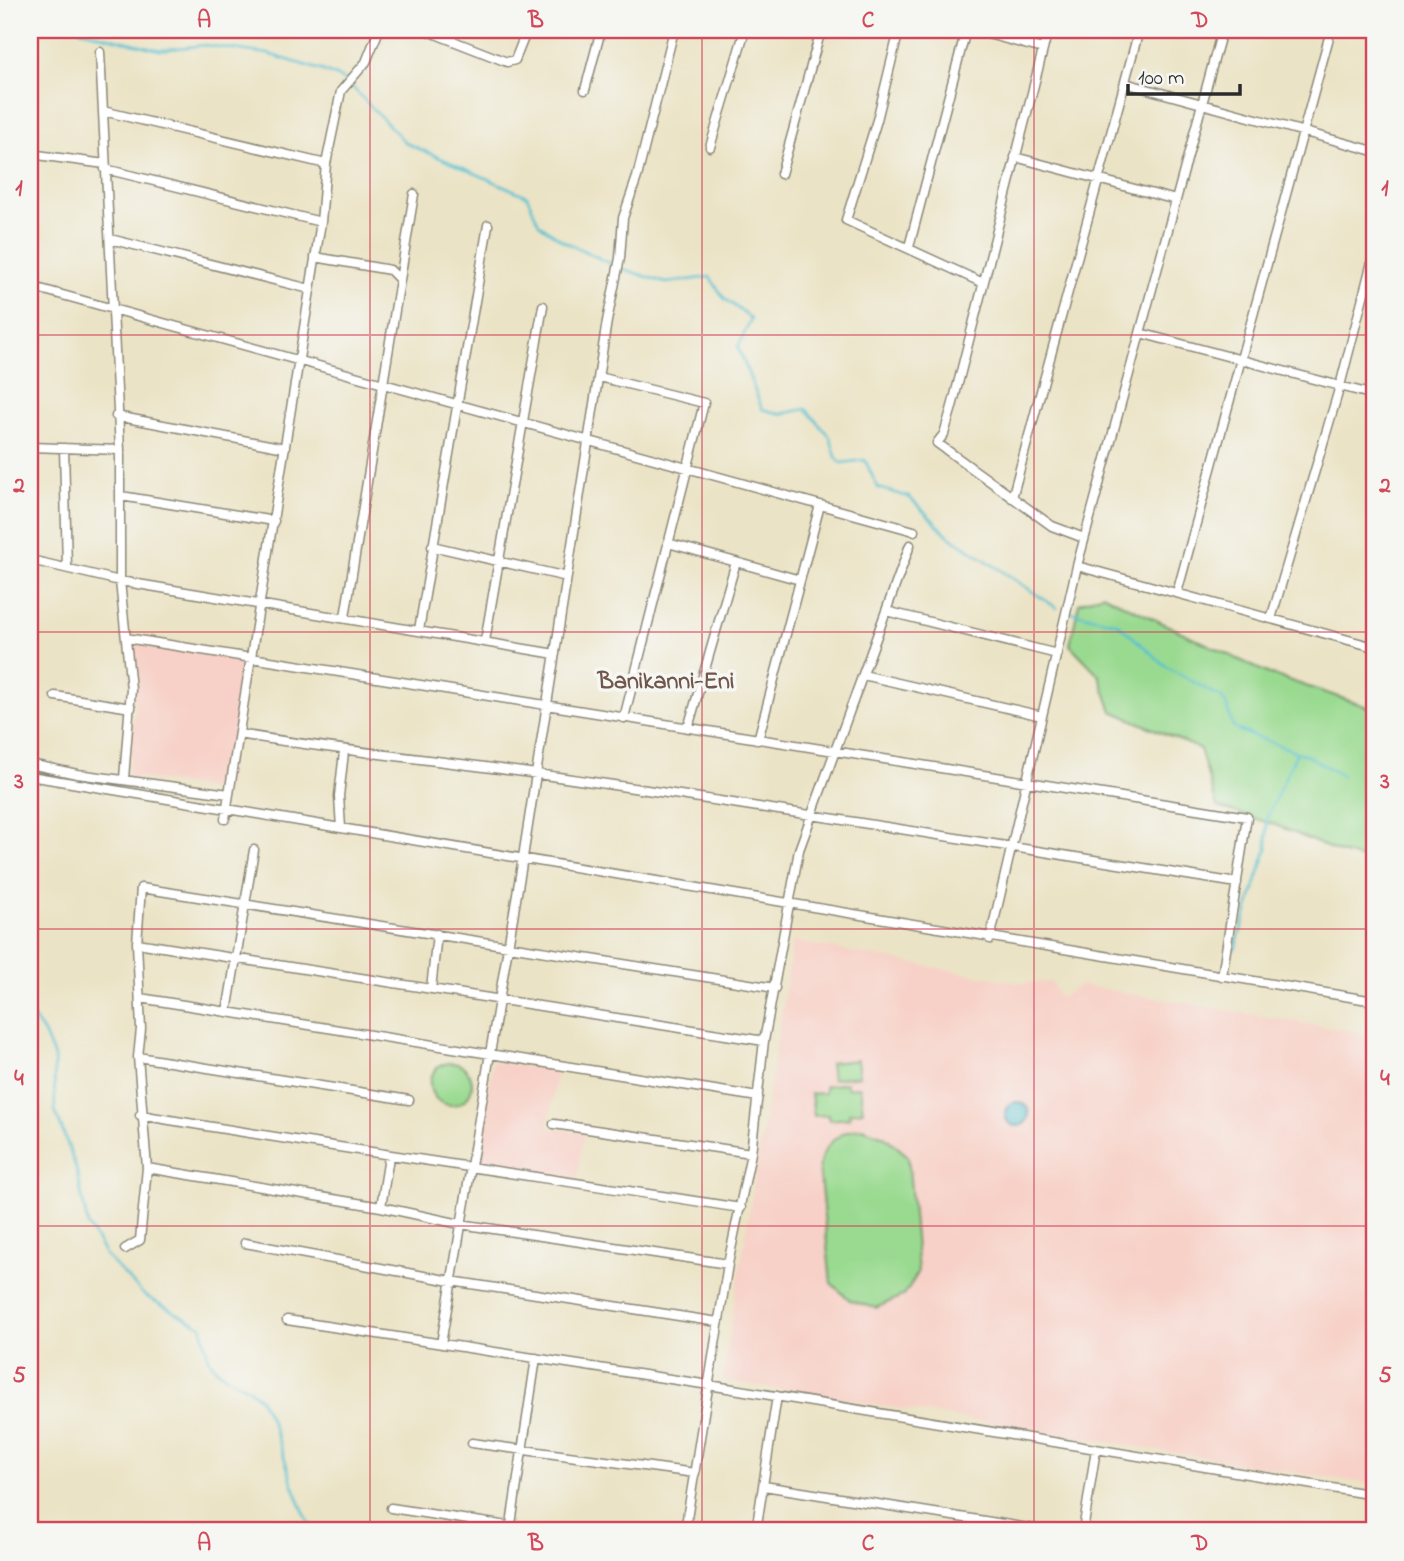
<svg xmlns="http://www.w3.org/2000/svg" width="1404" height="1561" font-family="'Indie Flower',sans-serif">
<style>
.built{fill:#f7d1c7}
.green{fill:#9ada90;stroke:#62825e;stroke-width:2}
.water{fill:#54bfd0;stroke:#40757e;stroke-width:2}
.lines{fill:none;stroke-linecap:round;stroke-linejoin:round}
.stream{stroke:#54bfd0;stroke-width:2.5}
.minor-casing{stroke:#8b8778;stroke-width:11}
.minor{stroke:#fff;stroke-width:8}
.grid{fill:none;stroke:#d1495b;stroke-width:2;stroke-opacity:0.55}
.labels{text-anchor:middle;stroke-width:7;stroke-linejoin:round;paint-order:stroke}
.neighbourhood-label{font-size:24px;font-weight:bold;fill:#71564b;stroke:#f6f6f2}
.neatline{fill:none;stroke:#d1495b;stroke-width:2.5}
.grid-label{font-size:23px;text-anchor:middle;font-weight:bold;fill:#d1495b}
</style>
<rect width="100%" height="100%" fill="#f6f6f2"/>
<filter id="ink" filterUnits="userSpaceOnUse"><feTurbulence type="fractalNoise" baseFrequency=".0143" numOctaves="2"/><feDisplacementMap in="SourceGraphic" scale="14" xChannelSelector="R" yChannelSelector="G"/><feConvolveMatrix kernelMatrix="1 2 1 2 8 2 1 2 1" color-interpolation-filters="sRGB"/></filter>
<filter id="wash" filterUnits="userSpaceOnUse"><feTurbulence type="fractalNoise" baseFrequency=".00686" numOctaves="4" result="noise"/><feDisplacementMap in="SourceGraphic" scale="28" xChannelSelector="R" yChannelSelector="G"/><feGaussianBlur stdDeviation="1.57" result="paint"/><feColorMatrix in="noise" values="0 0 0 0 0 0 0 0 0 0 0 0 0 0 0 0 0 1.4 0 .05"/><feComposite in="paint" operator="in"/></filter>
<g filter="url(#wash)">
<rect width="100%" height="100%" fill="#ebe3c5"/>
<path class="built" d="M128,641L246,660L226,791L128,776L135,710Z
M793,941L1019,983L1051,982L1060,998L1080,985L1374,1035V1485L722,1380Z
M493,1061L557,1071L548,1127L584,1133L577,1178L477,1163Z"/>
<path class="green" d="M1102,594L1267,673L1374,709V862L1340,853L1276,825L1217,807L1200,749L1112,711L1099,675L1070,645L1079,603Z
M857,1060L859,1076L832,1079L830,1063Z
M430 1084a21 21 0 1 1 42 0a21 21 0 1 1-42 0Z
M846,1083L847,1088L860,1087L863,1111L849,1113L850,1118L829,1120L828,1115L814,1116L811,1094L825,1093V1086Z
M862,1128L884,1136L908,1156L918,1273L904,1295L876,1308L851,1301L831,1283L819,1168C822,1145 840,1130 862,1128Z"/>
<path class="water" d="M1005 1114a12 12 0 1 1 24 0a12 12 0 1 1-24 0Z"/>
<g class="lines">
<path class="stream" d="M80,30L160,50L205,45L268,54L321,70L341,78L352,87L406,143L527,196L539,224L563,241L620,268L666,283L710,277L724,298L751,319L738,347L762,409L781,414L806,409L830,437L836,457L841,463L865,460L878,488L909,497L948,535L1057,608
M1071,612L1117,623L1167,667L1222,698L1226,704L1233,727L1238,730L1310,757L1342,776
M1235,949L1267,848V817L1296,754
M30,1013L44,1033L54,1057L55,1110L76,1168L88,1226L106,1256L145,1296L201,1326C206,1338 205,1352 211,1362C223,1382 252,1382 264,1406C285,1446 290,1492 314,1531"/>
</g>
</g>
<g filter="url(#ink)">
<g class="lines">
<g class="minor-casing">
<path id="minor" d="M425,30L507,62L515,60L527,30
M899,30L877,120L846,220L983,283
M973,30L1043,49
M1048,30L952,407L944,434L937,443L1052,526L1084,538
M100,52L120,450V581L131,689L124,779
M1125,83L1374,151
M585,90L601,30
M103,111L326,164
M710,147L745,30
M30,154L105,164
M1015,157L1176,200
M105,169L321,222
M781,174L821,30
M110,239L310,289
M909,247L966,30
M315,257L390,270L400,280
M30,286L914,531
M1140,333L1374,395
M599,377L704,403L624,718
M116,416L285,448
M30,447L120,450
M64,448L67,567
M121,496L274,521
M1012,498L1139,30
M668,543L800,580
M432,546L567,577
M35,561L120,581L555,654
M1077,566L1374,647
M1177,593L1331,30
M886,611L1057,654
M345,617L414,194
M1271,619L1340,386L1374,254
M419,630L488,225
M126,638L1247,817L1222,976
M485,641L543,306
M1371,647L1374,635
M863,675L1042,716
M55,696L131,708
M688,728L736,562
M239,734C338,751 438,760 537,774C771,807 1004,846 1237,883
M758,740L820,505
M30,764L77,774L229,794
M30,776L1374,1001
M225,819L321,222L326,164L341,91L366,62L379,30
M341,828L339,796L344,752
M990,939L1077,566L1222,30
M137,943L764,1041
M431,989L437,934
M140,998L758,1097
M227,1012L254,850
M138,1057L409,1100
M140,1115C340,1149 540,1177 741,1208
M554,1124L751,1153
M147,1168L381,1207L460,1224L728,1264
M381,1207L389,1157
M245,1243L451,1281L718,1322
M125,1249L140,1240L147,1168L138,1057L141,1029L137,943L141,888L775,988
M287,1320L709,1385L1374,1495
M441,1344L521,870L607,321L620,258L623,218L637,177L674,30
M472,1443L695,1473
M764,1486L1047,1531
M30,1503L33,1482
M391,1508L540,1531
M510,1531L536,1358
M685,1531L728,1264L751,1153L764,1041L799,850L910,545
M756,1531L777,1396
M1083,1531L1096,1449"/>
</g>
<use href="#minor" class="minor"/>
</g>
</g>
<path class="grid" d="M370,30V1531M702,30V1531M1034,30V1531M30,335H1374M30,632H1374M30,929H1374M30,1226H1374"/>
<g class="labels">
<g class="neighbourhood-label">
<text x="666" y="688">Banikanni-Eni</text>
</g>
</g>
<rect width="1404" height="1561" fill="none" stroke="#f6f6f2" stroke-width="77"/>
<path d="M1128 84v10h112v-10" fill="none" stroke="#2b2b2b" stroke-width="3.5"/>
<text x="1138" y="84" font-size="21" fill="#2b2b2b" stroke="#f6f6f2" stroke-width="5" paint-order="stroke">100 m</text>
<rect x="38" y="38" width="1328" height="1484" class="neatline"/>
<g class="grid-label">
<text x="204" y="27">A</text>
<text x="536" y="27">B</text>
<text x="868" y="27">C</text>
<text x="1200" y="27">D</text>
<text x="19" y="195">1</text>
<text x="1385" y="195">1</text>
<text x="19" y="492">2</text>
<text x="1385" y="492">2</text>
<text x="19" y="788">3</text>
<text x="1385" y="788">3</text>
<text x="19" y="1085">4</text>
<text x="1385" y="1085">4</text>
<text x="19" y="1382">5</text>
<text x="1385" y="1382">5</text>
<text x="204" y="1550">A</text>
<text x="536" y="1550">B</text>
<text x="868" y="1550">C</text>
<text x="1200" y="1550">D</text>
</g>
</svg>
